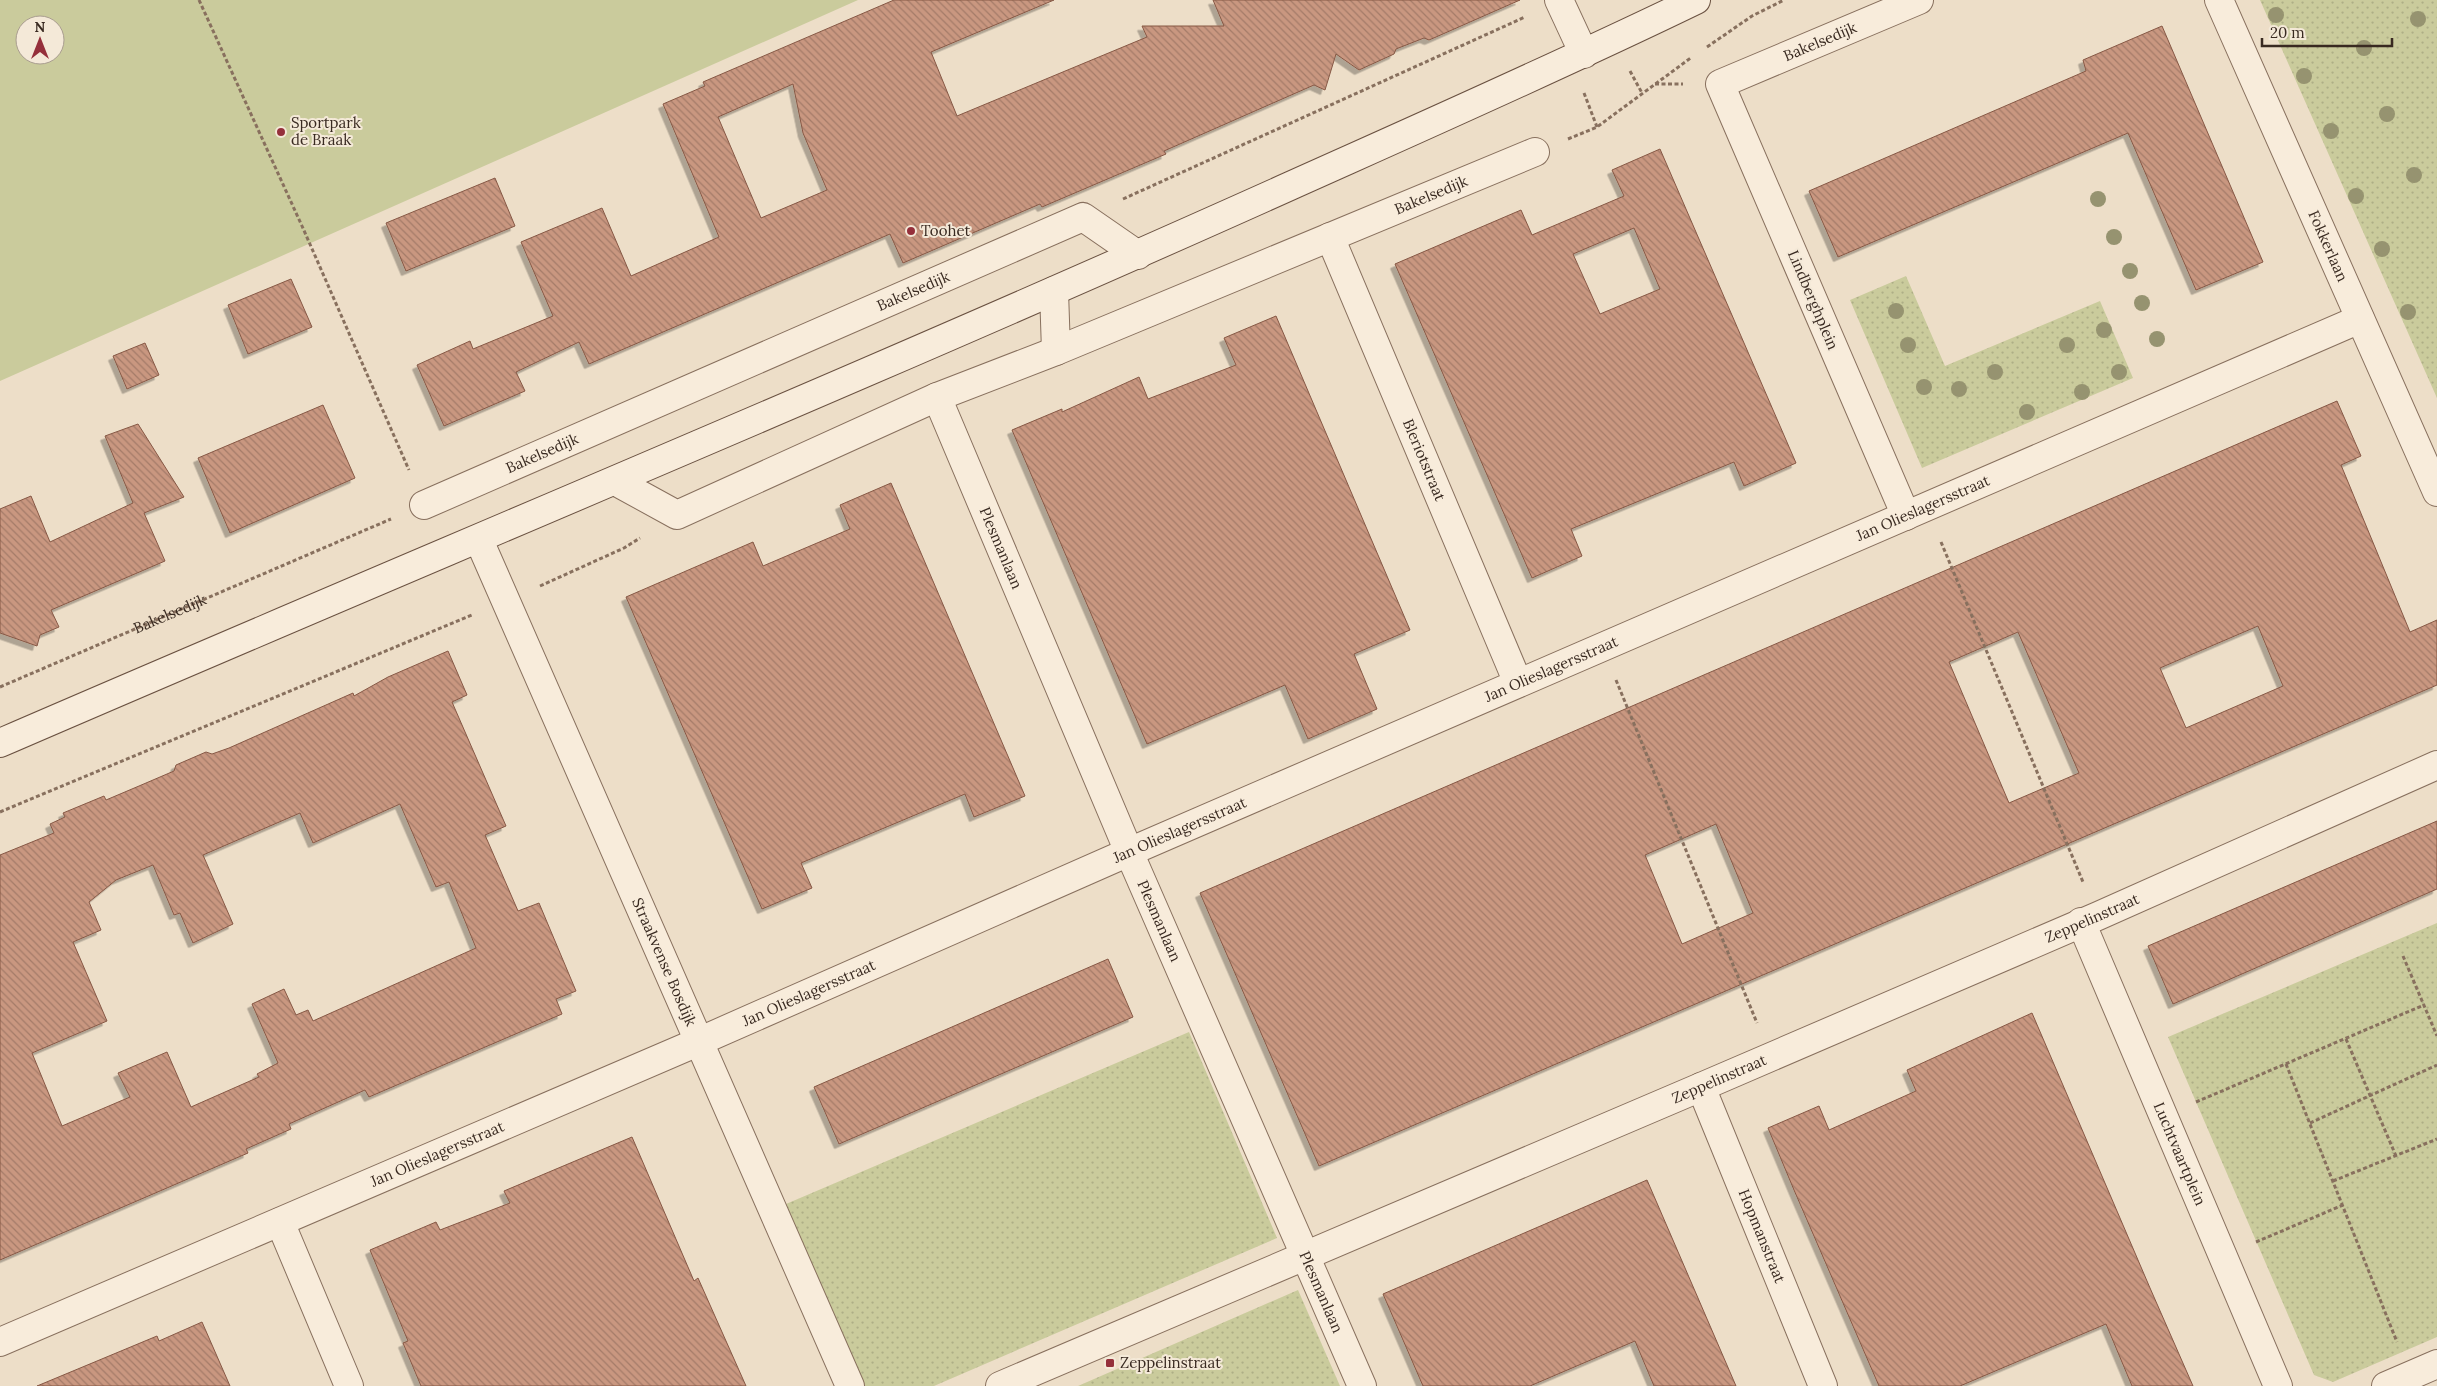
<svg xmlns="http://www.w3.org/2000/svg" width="2437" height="1386" font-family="Lora,serif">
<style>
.grass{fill:url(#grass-dots)}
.garden{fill:#cacb9c;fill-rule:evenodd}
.building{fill:url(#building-back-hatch);stroke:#865845;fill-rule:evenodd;filter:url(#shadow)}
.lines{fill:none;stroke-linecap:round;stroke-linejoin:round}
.street-casing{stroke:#88705e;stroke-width:30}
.secondary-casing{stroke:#6a5141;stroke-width:30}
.path{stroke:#88705e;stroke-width:3;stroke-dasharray:4 2.5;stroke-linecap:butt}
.street{stroke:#f8ecdb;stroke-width:28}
.secondary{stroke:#f8ecdb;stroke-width:28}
.tree{fill:#969370}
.poi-dot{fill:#95303b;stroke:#f4e9d8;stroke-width:2}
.labels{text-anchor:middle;stroke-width:4;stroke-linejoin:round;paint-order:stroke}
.street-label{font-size:15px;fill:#392a21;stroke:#f4e9d8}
.poi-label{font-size:15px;fill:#392a21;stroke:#f4e9d8;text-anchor:start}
</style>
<defs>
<pattern id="grass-dots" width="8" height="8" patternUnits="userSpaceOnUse" patternTransform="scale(1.25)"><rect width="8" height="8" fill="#cacb9c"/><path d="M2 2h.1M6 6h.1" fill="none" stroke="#aeae86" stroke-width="1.8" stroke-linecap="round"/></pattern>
<pattern id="building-back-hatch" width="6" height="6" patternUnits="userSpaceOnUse" patternTransform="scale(1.25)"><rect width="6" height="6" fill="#c99780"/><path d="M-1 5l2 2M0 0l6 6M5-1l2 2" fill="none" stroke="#a47b68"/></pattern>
<filter id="shadow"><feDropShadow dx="-4.5" dy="4.5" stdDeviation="0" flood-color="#0004"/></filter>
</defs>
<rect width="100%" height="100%" fill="#eddec8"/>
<path class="grass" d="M2260,0H2437V398Z
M1906,276L1945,366L2100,301L2133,378L1922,468L1850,300Z
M2437,923V1337L2333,1382L2314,1375L2168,1037Z
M1189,1032L1277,1238L934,1386H864L786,1204Z
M1298,1290L1340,1386H1078Z"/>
<path class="garden" d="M0,0H858L0,381ZM25,25H55V55H25Z"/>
<path class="building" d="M894,0H1054L931,52L957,116L1147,37L1142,26H1224L1213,0H1520L1436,37L1429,40L1424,38L1396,49L1394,54L1359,70L1336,54L1325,90L1314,85L1164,151L1166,154L1042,207L1040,204L903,263L890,234L589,364L579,342L516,372L525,391L444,426L417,365L470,341L473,349L553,316L521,242L602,208L631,276L719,237L663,104L705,86L703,82ZM793,84L803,133L827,190L761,218L718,117Z
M2162,26L2263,262L2196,290L2128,133L1838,257L1809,191L2086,71L2083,60Z
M1660,149L1796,463L1744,486L1734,462L1571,529L1582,556L1532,578L1395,264L1521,210L1532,235L1624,196L1612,170ZM1634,228L1660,289L1600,314L1573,254Z
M495,178L515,226L406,271L386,223Z
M291,279L312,327L248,354L228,305Z
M1276,316L1410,630L1354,654L1377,709L1308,739L1285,685L1147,744L1012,430L1062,409V412L1139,377L1148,399L1236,365L1224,338Z
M145,343L159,375L127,389L113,356Z
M2337,401L2361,456L2341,465L2410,632L2437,620V685L1319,1166L1200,893ZM2258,626L2283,686L2186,728L2160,668ZM2018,632L2079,773L2009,803L1949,662ZM1716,824L1753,913L1682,944L1645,855Z
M323,405L355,478L230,533L198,458Z
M138,424L184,497L144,513L165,561L51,610L59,627L40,635L37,646L0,633V509L31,496L50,542L133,503L105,436Z
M891,483L1025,796L974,817L965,794L801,863L812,888L762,909L626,597L753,542L763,566L850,529L840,505Z
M448,651L467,695L452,702L506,826L485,835L518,911L539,903L576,991L556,999L562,1014L369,1097L365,1090L289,1124L291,1129L246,1149L248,1153L0,1260V855L54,833L50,824L65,817L63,813L104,796L106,800L139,786L174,771L176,765L206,752L212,754L229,748L353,693L354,696L388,677ZM400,804L436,887L449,882L476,948L313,1021L308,1010L296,1015L284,989L252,1004L278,1063L257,1074L259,1077L191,1107L167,1052L118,1073L130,1097L62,1126L32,1053L107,1021L73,942L101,930L89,902L116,880L153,865L174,915L180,913L193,943L233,924L203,855L300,813L313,843Z
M2437,821V889L2173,1004L2148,946Z
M1108,959L1133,1017L839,1144L814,1087Z
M2032,1013L2150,1288L2193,1386H2132L2106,1324L1960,1386H1879L1794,1190L1768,1128L1819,1106L1829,1130L1916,1091L1907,1070Z
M632,1137L694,1281L698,1278L746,1386H421L403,1343L408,1341L370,1250L436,1222L440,1230L510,1203L504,1191Z
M1647,1180L1736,1386H1654L1635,1341L1530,1386H1423L1383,1294Z
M202,1322L230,1386H37L157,1336L159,1341Z"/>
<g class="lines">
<g class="street-casing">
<g id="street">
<path d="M1559,0L1584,54"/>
<path id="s2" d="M2219,0L2437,492"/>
<path id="s3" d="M1330,237L1518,683"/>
<path d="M1054,291L1056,351"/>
<path id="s4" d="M937,397L1129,852L1362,1386"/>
<path id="s5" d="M615,481L677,515L937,397L1056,351L1535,152"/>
<path id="s6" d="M424,505L1083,217L1138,255"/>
<path id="s7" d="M1906,516L1720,84L1919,0"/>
<path id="s8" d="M479,540L850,1386"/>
<path id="s9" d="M2081,922L2278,1386"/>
<path id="s10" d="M1701,1087L1823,1386"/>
<path d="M280,1222L349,1386"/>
<path id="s11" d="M0,1342L698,1042L1129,852L2360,319"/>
<path id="s12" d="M1000,1386L1701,1087L2098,916L2437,765"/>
<path d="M2386,1386L2437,1364"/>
</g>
</g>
<g class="secondary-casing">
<path id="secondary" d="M0,743C430,557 863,378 1290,186C1426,125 1562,65 1696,0"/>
</g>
<g class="path">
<path d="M199,0L302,226L409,470"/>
<path d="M1707,47L1752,16L1784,0"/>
<path d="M1630,71L1642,93"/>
<path d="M1655,84H1683"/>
<path d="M1584,93L1597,127"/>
<path d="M1568,139L1597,127L1692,57"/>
<path d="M1123,199L1525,17"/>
<path d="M1941,542L2083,882"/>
<path d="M540,586L624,548L640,538"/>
<path d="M1616,680L1757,1023"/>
<path id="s1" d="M0,687L391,519"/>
<path d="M0,812L472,615"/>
<path d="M2403,956L2437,1036"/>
<path d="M2346,1039L2396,1156"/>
<path d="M2286,1064L2397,1342"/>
<path d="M2196,1102L2424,1005"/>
<path d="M2310,1123L2437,1065"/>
<path d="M2333,1181L2437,1139"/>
<path d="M2256,1242L2343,1205"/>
</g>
<use href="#street" class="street"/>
<use href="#secondary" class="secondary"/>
</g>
<g class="tree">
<circle cx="2276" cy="15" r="8"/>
<circle cx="2418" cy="19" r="8"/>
<circle cx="2364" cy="48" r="8"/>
<circle cx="2304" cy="76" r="8"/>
<circle cx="2387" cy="114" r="8"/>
<circle cx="2331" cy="131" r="8"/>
<circle cx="2414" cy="175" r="8"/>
<circle cx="2356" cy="196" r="8"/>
<circle cx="2098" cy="199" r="8"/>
<circle cx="2114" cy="237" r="8"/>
<circle cx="2382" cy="249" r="8"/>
<circle cx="2130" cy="271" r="8"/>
<circle cx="2142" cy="303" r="8"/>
<circle cx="1896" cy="311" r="8"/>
<circle cx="2408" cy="312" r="8"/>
<circle cx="2104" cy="330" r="8"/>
<circle cx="2157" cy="339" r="8"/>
<circle cx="1908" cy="345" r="8"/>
<circle cx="2067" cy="345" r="8"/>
<circle cx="1995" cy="372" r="8"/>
<circle cx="2119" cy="372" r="8"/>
<circle cx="1924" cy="387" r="8"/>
<circle cx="1959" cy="389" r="8"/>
<circle cx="2082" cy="392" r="8"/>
<circle cx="2027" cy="412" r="8"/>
</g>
<g class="poi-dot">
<circle cx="281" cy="132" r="5"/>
<circle cx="911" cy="231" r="5"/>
<rect x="1105" y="1358" width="10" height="10" rx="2.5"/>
</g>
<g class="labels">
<g class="street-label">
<text dy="5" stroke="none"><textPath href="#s7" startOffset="579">Bakelsedijk</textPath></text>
<text dy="5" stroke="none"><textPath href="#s5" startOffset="890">Bakelsedijk</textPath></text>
<text dy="5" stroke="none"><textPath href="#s2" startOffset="269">Fokkerlaan</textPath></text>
<text dy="5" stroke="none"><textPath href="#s6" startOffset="534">Bakelsedijk</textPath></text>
<text transform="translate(1813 300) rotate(67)" y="5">Lindberghplein</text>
<text dy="5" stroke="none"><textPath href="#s6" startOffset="129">Bakelsedijk</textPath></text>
<text dy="5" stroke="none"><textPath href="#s3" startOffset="242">Bleriotstraat</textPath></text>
<text dy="5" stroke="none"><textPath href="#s11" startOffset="2096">Jan Olieslagersstraat</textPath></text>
<text dy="5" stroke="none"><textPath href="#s4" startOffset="164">Plesmanlaan</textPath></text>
<text dy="5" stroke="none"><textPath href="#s1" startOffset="185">Bakelsedijk</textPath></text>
<text dy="5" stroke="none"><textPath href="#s11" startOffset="1691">Jan Olieslagersstraat</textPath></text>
<text dy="5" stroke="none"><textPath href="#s11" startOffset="1286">Jan Olieslagersstraat</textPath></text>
<text dy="5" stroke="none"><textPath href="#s12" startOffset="1188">Zeppelinstraat</textPath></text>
<text dy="5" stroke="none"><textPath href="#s4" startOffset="569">Plesmanlaan</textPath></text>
<text dy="5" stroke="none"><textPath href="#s8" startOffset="461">Straakvense Bosdijk</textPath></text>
<text dy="5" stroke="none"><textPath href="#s11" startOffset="881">Jan Olieslagersstraat</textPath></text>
<text dy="5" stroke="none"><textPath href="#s12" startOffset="782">Zeppelinstraat</textPath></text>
<text dy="5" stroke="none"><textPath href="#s11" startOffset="476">Jan Olieslagersstraat</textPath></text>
<text dy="5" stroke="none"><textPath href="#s9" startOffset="252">Luchtvaartplein</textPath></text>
<text dy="5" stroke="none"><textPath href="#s10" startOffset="161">Hopmanstraat</textPath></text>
<text dy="5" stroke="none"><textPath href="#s4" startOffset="974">Plesmanlaan</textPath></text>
</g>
<g class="poi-label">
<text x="291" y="128">Sportpark<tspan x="291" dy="17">de Braak</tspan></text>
<text x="921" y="236">Toohet</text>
<text x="1120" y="1368">Zeppelinstraat</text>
</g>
</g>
<g transform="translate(40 40)"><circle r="24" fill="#f4e9d8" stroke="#a99d8f"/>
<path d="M0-4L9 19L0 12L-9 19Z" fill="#95303b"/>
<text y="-8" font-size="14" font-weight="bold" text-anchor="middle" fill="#392a21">N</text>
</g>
<path d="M2262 38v8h130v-8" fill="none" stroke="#392a21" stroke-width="2.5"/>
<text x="2270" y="38" font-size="15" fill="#392a21" stroke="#f4e9d8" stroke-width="4" paint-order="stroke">20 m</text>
</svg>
